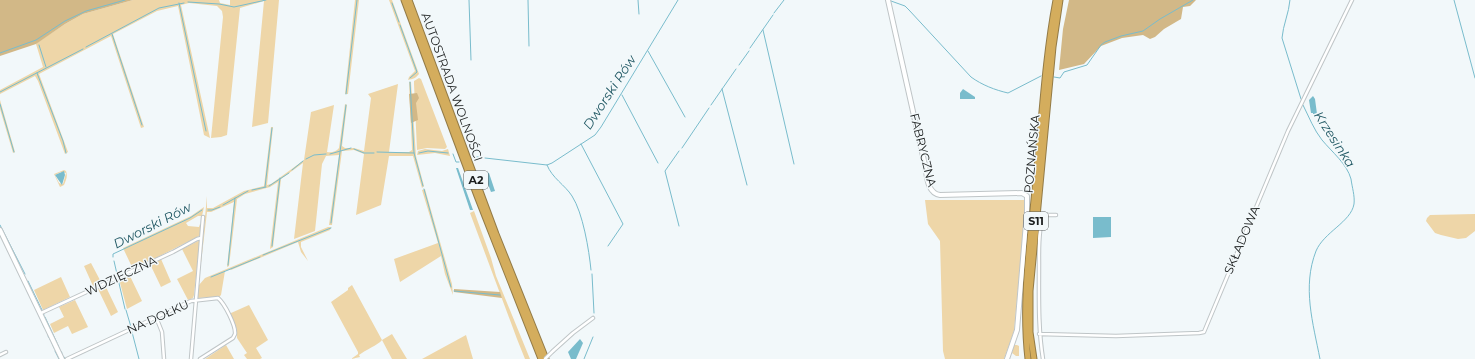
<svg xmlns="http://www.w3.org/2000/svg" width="1475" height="359" font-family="Montserrat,sans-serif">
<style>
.green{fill:#eed6a8;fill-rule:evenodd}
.forest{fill:#d2b887}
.water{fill:#79bccc}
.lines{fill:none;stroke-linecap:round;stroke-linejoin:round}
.stream{stroke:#79bccc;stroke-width:1}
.street-casing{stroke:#bfc5c7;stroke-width:4.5}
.secondary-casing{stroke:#bfc5c7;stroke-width:6}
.highway-casing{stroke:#937b47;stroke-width:7}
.street{stroke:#fff;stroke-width:2.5}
.secondary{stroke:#fff;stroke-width:4}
.highway{stroke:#d4ad5d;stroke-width:5}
.street-bridge-casing{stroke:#bfc5c7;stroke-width:4.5;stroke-linecap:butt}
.street-bridge{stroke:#fff;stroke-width:2.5}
.labels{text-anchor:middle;stroke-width:3;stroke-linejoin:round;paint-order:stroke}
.shield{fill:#f2f8fa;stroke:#5b5f5f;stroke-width:1}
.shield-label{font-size:11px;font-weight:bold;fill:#1a1d1d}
.street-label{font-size:12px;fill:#1a1d1d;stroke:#f2f8fa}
.water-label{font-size:13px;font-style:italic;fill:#1e5662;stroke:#f2f8fa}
</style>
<rect width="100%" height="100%" fill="#f2f8fa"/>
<path class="green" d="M133,0H219L220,3L230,5V0H279L268,123L252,127L264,1L240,8L227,135L221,137L211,138L223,17L222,11L217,6L189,3L181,5L210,138L204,135L178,6L157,11L113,34L144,127L141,128L111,36L39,74L68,152L65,154L38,81L35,76L0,94V90L43,67L36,44L38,42L65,24L83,14Z
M355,0H359L348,94H345Z
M389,0H392L419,74C416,78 413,79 408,80L409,77L415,71Z
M419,78L421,79L447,147L445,149L427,148L417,150L414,84V81Z
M409,82H411L416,156L424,186L422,188L413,156H389L381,205L356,215L364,154L354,150L342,151L332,225H329L339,155L326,156L322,164L315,231L294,239L303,163L281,179L273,247L270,249L278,182L270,187L245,194L237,199L229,266L227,267L234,202L211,212H207L199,280L207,196V208H213L244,191L264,186L271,127H273L267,185L271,184L304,160L311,112L334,105L327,152C331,153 336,152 339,148L345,104L347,105L342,146L345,148H354L364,151L371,98L368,94L398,84L389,152H409L412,150Z
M0,100L15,152L13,153L0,109Z
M425,149L442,151L448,149L450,156L435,153L417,155L418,151Z
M64,170L66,171C68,176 66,180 64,185L60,187L54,174ZM61,172L66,173L63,184L59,183L55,175Z
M425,189L452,284L453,295L445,274L441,256L400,282L394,259L438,243L422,190Z
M925,200H1024L1026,203L1014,331L1004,359H945L943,351L940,241L928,224Z
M204,207L202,216H198L186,223L188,226L199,227L200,224L201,225V235L144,264L132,267L123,248L191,216Z
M474,211L491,258L496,276L530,359H525L517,339L470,213Z
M1475,214V231L1466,238L1458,239L1441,235L1435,233L1426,221L1427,218L1430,215Z
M328,227H331L330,230L301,242V247L308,261L301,252L298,242L231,270L230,269L225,271L221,295L219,297L197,298L199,285L205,278Z
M200,240L194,295L193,298L188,300L177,279L193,271L182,249Z
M161,259L171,282L161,287L150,264Z
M91,263L101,282L93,286L84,266Z
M129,274L142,301L127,309L119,279Z
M61,277L70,297L43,310L34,290Z
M105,285L118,312L111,316L98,289Z
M352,285L382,340L392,334L407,359H392L382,340C378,345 365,350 359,355L360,357L351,359L358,354V352L331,302L348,290V288Z
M75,300L88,327L72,334L68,326L54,333L50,324L64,317L59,307Z
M249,305L268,340L256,348L262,358L260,359H247L244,355L247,353L237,338V330L231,317V313Z
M466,335L473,359H422Z
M226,345L234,359H205Z
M1014,345H1017L1019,346V356H1016L1012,353Z"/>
<path class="forest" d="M0,0H133L83,14L65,24L36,44L0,56Z
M1069,0H1196L1190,6L1183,7L1181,19L1164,29L1155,37L1150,39L1143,35L1122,38L1101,46L1084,64L1059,70L1063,29Z
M417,93L419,98L416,103L418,120L411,123L409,94Z
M454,289L500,292L502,298L454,292Z"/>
<path class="water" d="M963,89L975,97V99H960V93Z
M1313,96L1315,99L1317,114H1313V113H1311L1309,100Z
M456,168H458L473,210H470Z
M64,171L65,175L62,185L55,175Z
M487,172L489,173L495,191L491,192L484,174Z
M1093,217H1111V237L1093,238Z
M580,339L583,343L576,359H571L568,352Z"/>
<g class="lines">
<path class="stream" d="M469,0L471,60
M528,0L529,46
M638,0L639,14
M1290,0C1289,13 1283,25 1282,38L1301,99
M1454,0L1475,78
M891,1L905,6L909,10L971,77C982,85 995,90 1008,93L1041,76
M188,2L219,4L234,7L266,0
M179,3L206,131
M392,3L399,22
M774,13L784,0
M400,25L417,72L410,78
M763,30L794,164
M112,34L142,125
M39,45L46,67
M86,47L159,8L184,3
M750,48L773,15
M648,51L685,117
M0,53L36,40L65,21L86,11L125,0
M739,65L749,51
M37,73L63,141L66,153
M1054,77L1060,78L1064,72L1087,65L1101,45L1105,42L1121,36L1143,31L1160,19L1193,0
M410,82L414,153L423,186
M722,89L747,185
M0,92L83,49
M346,94L357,0
M622,95L658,163
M0,104L14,152
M711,105L736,69
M1303,105C1309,117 1314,130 1322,140C1332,152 1347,164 1351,179C1352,187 1355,196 1354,204C1351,222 1324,232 1316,251C1302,287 1313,323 1320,359
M581,144L623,224L608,246
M682,148L709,108
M354,149L364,153H374
M377,152L414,153
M419,153L428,151L448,153
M330,154L351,148
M453,154L456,162H459
M473,157H480
M485,158L547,165L552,163L595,135L601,127L678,0
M306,159L314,155L326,154
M547,165C552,178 565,185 572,196C583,213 589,250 591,270
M292,170L303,161
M269,186L289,173
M265,187L272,128
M424,189L451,287
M252,190L266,187
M223,205L248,191
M208,210H212L220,207
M331,223L346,105
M0,225L25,274
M679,226L665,171L679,151
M0,236L1,237
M3,240L5,244
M272,246L280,178
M263,255L331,228
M113,257V254L190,218L202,210
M114,261L117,274
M228,265L235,198
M592,274L594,313
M211,277L260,257
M118,279L125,309
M28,281L42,310
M454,291L500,295
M36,309L40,318
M126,310L131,327
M43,313L44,315
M45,317L57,343
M42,322L44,327
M46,330L47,332
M132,332L139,359
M48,336L51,341
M52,343L54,348
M58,345L59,348
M60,350L62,353
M55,351L59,359
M64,357L65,359
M584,359L593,337"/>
<g class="street-casing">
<path id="street" d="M41,313L173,252L197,239L201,238
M156,317L162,332L164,359
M1039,334L1116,336L1199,333L1204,332L1288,131L1352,0
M553,351L573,333L593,318
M0,355L6,352
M67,359L191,301L218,298C225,304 236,326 235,334L233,338L200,359
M191,359L203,217
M1043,359C1038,328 1039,296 1039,264C1039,250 1038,227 1044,215H1056"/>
</g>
<g class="secondary-casing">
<path id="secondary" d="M888,0L925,165C927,176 927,193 940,195L1022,193L1027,196V211L1017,330L1007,359
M0,230L62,359"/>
</g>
<g class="highway-casing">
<path id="highway" d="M404,0L477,196L541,359
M409,0L496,234L546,359
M1028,359C1021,299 1031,238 1036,178C1042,118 1045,58 1056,0
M1034,359L1030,332V291L1053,47L1060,0"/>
</g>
<use href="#street" class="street"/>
<use href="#secondary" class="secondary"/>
<use href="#highway" class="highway"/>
<g class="street-bridge-casing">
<path id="street-bridge" d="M545,359L553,351"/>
</g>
<use href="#street-bridge" class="street-bridge"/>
</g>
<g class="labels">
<g class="shield">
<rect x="464" y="171" width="24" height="18" rx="3"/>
<rect x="1024" y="212" width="24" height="18" rx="3"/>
</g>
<g class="shield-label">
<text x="476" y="184">A2</text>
<text x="1036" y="225">S11</text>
</g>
<g class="street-label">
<text transform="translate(452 87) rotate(70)" y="4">AUTOSTRADA WOLNOŚCI</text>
<text transform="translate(923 150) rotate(76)" y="4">FABRYCZNA</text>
<text transform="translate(1032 154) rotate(-85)" y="4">POZNAŃSKA</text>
<text transform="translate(1242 240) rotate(-67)" y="4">SKŁADOWA</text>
<text transform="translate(121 276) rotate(-25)" y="4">WDZIĘCZNA</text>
<text transform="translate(158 317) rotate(-24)" y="4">NA DOŁKU</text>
</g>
<g class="water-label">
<text transform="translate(609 92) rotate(-57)" y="5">Dworski Rów</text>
<text transform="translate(1335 139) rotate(57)" y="5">Krzesinka</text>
<text transform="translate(152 225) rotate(-27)" y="5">Dworski Rów</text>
</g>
</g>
</svg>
